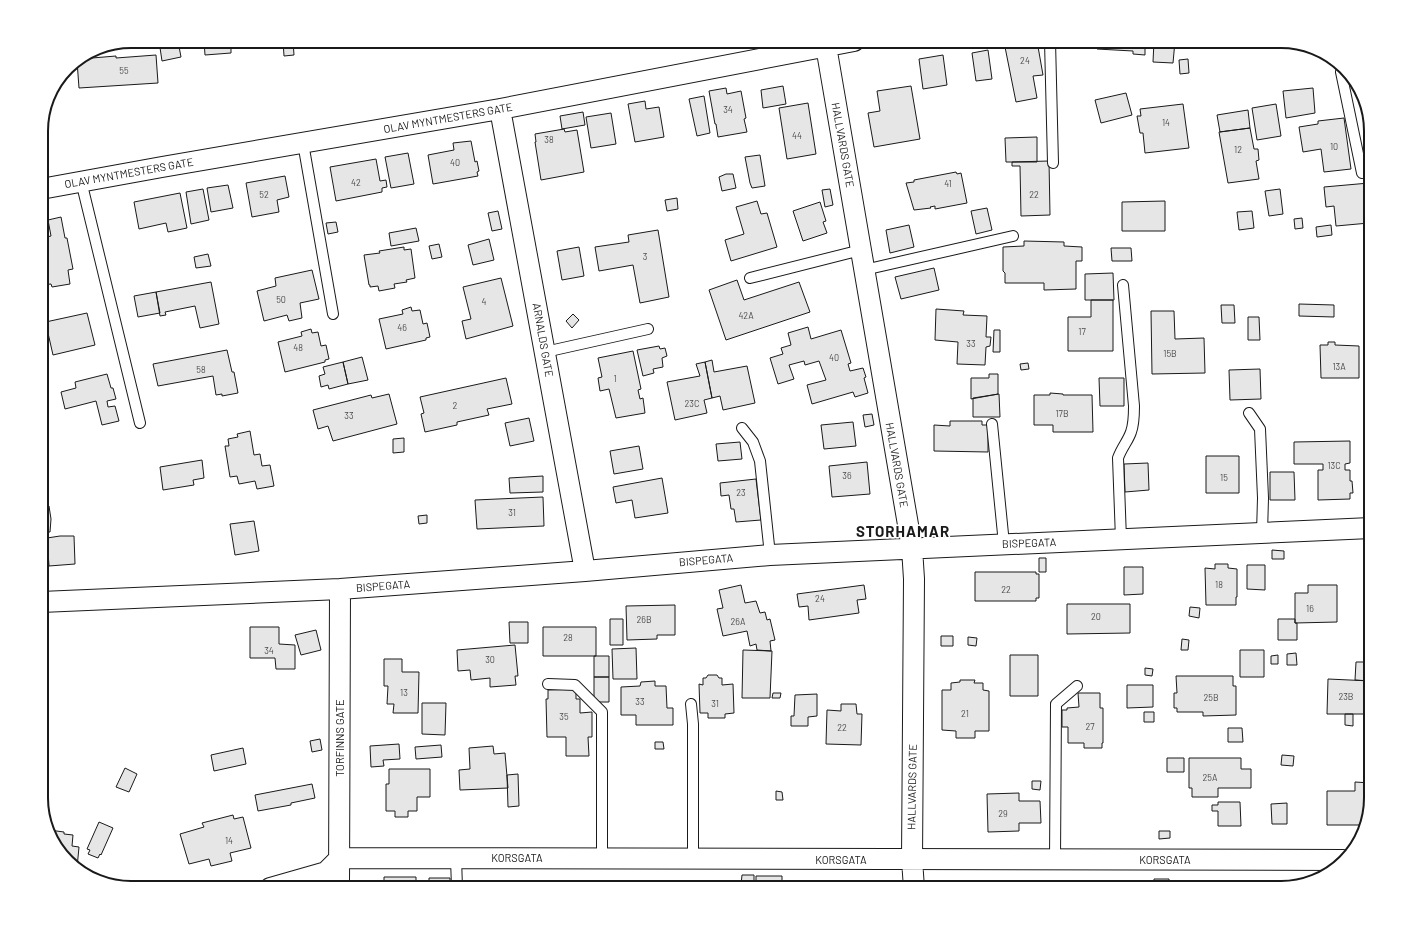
<svg xmlns="http://www.w3.org/2000/svg" width="1412" height="929" font-family="Barlow,sans-serif">
<style>
.building{fill:#e6e6e6;stroke:#1a1a1a}
.lines{fill:none;stroke-linecap:round;stroke-linejoin:round}
.service-casing{stroke:#1a1a1a;stroke-width:12}
.minor-casing{stroke:#1a1a1a;stroke-width:22}
.service{stroke:#fff;stroke-width:10}
.minor{stroke:#fff;stroke-width:20}
.labels{text-anchor:middle;stroke-width:3;stroke-linejoin:round;paint-order:stroke}
.number-label{font-size:9px;fill:#4d4d4d}
.street-label{font-size:11px;fill:#1a1a1a;stroke:#fff}
.district-label{font-size:15px;font-weight:bold;letter-spacing:1px;fill:#1a1a1a;stroke:#fff}
.rim{fill:none;stroke:#1a1a1a;stroke-width:2}
</style>
<rect width="100%" height="100%" fill="#fff"/>
<path class="building" d="M159,41H178L181,57L162,61Z
M204,41H293L294,55L284,56L283,41L231,45V53L205,55Z
M1009,41H1037L1043,75L1033,76L1037,98L1016,102L1004,42Z
M1096,41H1145V55L1133,54V51L1097,49Z
M1154,41H1175L1173,63L1153,62Z
M1205,41H1253V47L1224,45V44L1205,43Z
M988,50L992,79L976,81L972,53Z
M156,55L158,83L79,88L77,61L80,59L116,56V58Z
M943,55L947,85L923,89L919,59Z
M1188,59L1189,73L1180,74L1179,60Z
M783,86L786,104L763,108L761,90Z
M911,86L920,139L874,147L868,113L880,111L877,91Z
M726,88L727,94L741,91L746,118L744,119L747,132L718,137L716,124H715L709,91Z
M1313,88L1315,113L1286,118L1283,91Z
M1126,93L1132,115L1101,123L1095,100Z
M704,96L710,133L697,136L689,99Z
M645,101L646,109L659,107L664,137L635,142L628,104Z
M808,103L816,154L787,159L779,108Z
M1183,104L1189,148L1145,153L1143,133H1140L1137,116H1141L1140,109Z
M1276,104L1281,136L1257,140L1252,108Z
M1248,110L1250,128L1220,132L1217,115Z
M583,112L585,125L562,129L560,116Z
M611,113L616,144L591,148L586,117Z
M1344,118L1351,169L1324,172L1321,149L1303,152L1299,127L1318,124V121Z
M1250,128L1254,149H1258L1259,160L1256,161L1259,179L1228,183L1219,132Z
M564,129L565,132L577,130L584,172L541,180L535,142H536L535,134Z
M1037,137V162H1006L1005,138Z
M471,141L475,162L477,161L479,171L477,172L478,176L433,184L428,155L454,150L453,143Z
M408,153L414,184L391,188L385,157Z
M760,155L765,186L752,188L750,183L745,157Z
M376,159L380,181L386,180L387,187L382,188V192L336,201L330,167Z
M1049,161L1050,215L1021,216L1020,166H1012V162Z
M956,172L957,174L961,173L967,203L935,209V206L930,207L931,208L914,210L906,183L914,182V180Z
M726,174H733L736,188L722,191L719,177Z
M285,176L289,197L277,200L279,212L252,217L246,183Z
M1369,183L1370,197H1367L1369,223L1336,226L1334,206L1326,207L1324,187Z
M228,185L233,208L211,212L207,188Z
M203,189L209,220L191,224L186,192Z
M830,189L833,205L825,207L822,190Z
M1280,189L1283,214L1269,216L1265,191Z
M180,193L187,228L168,232L166,223L139,229L134,202Z
M677,198L678,209L667,211L665,200Z
M757,201L761,214L767,213L777,247L731,261L725,240L744,234L736,207Z
M1165,201V231H1122V202Z
M820,202L826,221L823,222L827,233L803,241L793,211Z
M987,208L992,230L976,234L971,211Z
M498,211L502,229L492,231L488,213Z
M1252,211L1254,228L1239,230L1237,212Z
M61,217L65,238H67L73,269L68,270L70,284L52,287L51,284L41,285V237L42,238L51,236L48,220Z
M1302,218L1303,228L1295,229L1294,219Z
M336,222L338,232L328,234L326,223Z
M909,225L914,247L890,253L886,230Z
M1331,225L1332,235L1317,237L1316,227Z
M416,228L419,241L391,246L389,233Z
M658,230L669,297L640,303L633,265L599,271L595,247L629,242L628,235Z
M489,239L494,260L473,265L468,245Z
M1024,241L1064,242V246L1082,247V261H1076V289L1044,290V283H1005V273L1003,271V247L1024,246Z
M439,244L442,257L432,259L429,246Z
M404,247V250L411,249L415,278L406,280L407,282L394,284L395,288L379,291L378,286L370,287V285H369L364,255L380,253L379,251Z
M579,247L584,276L562,280L557,251Z
M1111,248H1131L1132,261H1112Z
M208,254L211,266L196,268L194,257Z
M934,268L939,290L901,299L895,277Z
M312,270L319,299L300,303L302,318L289,321L287,315L264,321L257,291L276,286L275,278Z
M1113,273L1114,300H1085V274Z
M501,278L513,326L466,339L462,321L471,319L463,287Z
M737,280L744,300L799,282L810,312L726,340L709,290Z
M211,282L219,324L200,328L195,306L165,312L166,315L160,316L156,292Z
M156,292L160,313L138,317L134,296Z
M1091,300H1113V351H1068V317H1091Z
M1299,304L1334,305V317L1299,316Z
M1221,305H1234L1235,323H1222Z
M411,307L412,311L420,310L423,324L427,323L430,337L426,338V340L386,349L379,319L403,314L402,310Z
M936,309L964,311L963,315L987,316L986,337H991L990,346L986,347L985,365L957,364L958,342L935,340Z
M1151,311H1174L1175,339L1204,338L1205,373L1152,374Z
M87,313L95,345L53,355L48,333L44,334L41,323Z
M573,314L579,320L572,328L566,321Z
M1248,317H1259L1260,340H1248Z
M808,327L811,339L841,330L851,363L848,364L850,371L863,368L866,377L864,378L868,393L855,397L853,392L812,404L807,385L826,380L819,361L805,365L804,361L789,365L794,379L778,384L770,358L783,354L781,348L791,345L788,333Z
M311,329L312,333L318,332L321,346L326,345L329,359L325,360V362L285,372L278,342L302,336L301,332Z
M994,330H1000V352H993Z
M1328,342H1335V345L1359,346V378H1321L1320,345H1328Z
M659,346L660,349L665,348L667,356L662,358L663,367L653,369L654,373L643,376L637,350Z
M227,350L232,372H234L238,393L222,396V394L216,395L213,376L158,386L153,364Z
M633,351L641,389L638,390L640,399L643,398L645,413L616,418L609,389L600,391L598,378L602,377L598,358Z
M362,357L368,380L348,384L343,362Z
M712,360L714,372L747,366L755,403L723,410L720,396L712,398L705,362Z
M343,362L348,384L329,389L328,385L321,387L319,376L325,374L323,367Z
M705,362L712,398L704,400L707,413L675,420L667,382L700,376L696,364Z
M1028,363L1029,369L1021,370L1020,364Z
M1260,369L1261,399L1230,400L1229,370Z
M107,374L111,388H113L116,399L107,401L108,407L115,406L119,421L102,425L96,401L65,409L61,392L76,388L75,382Z
M989,374H998V394L971,399V378H989Z
M506,378L512,404L487,409L489,415L457,422V425L425,432L421,414L424,413L420,397Z
M1099,378H1124V406H1100Z
M1050,393L1063,394V395H1092L1093,432H1053V425H1034V395H1050Z
M389,394L397,424L333,441L328,426L318,429L313,410L371,395L372,398Z
M999,394L1000,417H973V398Z
M872,414L874,425L865,427L863,415Z
M529,418L534,441L510,446L505,423Z
M1368,419H1371V443H1369Z
M950,421H982V425H988V452L934,451V425L950,426Z
M853,422L856,446L824,449L821,425Z
M250,431L254,455L260,454L262,466L270,465L274,486L257,489L255,481L239,484L237,476L230,477L225,446H229L228,439L238,437L237,434Z
M404,438V452L393,453V439Z
M1350,441V463L1345,464V470H1350V481H1352L1353,493H1350V499L1318,500V470H1323V464H1294V442Z
M740,442L742,459L718,461L716,444Z
M639,446L643,469L614,474L610,451Z
M1206,456H1239V493H1206Z
M202,460L204,478L193,480L194,485L163,490L160,467Z
M867,462L870,494L832,497L829,466Z
M41,463H45L47,506H49L51,519L50,532H41Z
M1148,463L1149,490L1125,492L1124,464Z
M1270,472H1294L1295,500H1270Z
M543,476V492L510,493L509,478Z
M662,478L668,513L635,518L632,500L616,503L613,487Z
M756,479L761,520L736,522L734,509H731L729,495L721,496L720,483Z
M543,497L544,526L477,529L475,500Z
M427,515V523L419,524L418,516Z
M254,521L259,551L235,555L230,524Z
M60,536H74L75,564L49,566L47,538Z
M1272,550L1284,551V559H1272Z
M1039,558H1046V572H1039Z
M1215,564H1228V568L1237,569V597H1236V605H1206L1205,568L1215,569Z
M1247,565H1265V590L1247,589Z
M1124,567H1143V594L1124,595Z
M975,572H1036V574H1039V598H1036V601H975Z
M741,585L745,603L756,601L760,613L765,612L767,620L770,619L775,640L770,641L771,651L757,650L756,644L750,646L747,631L723,636L717,609L723,608L719,590Z
M864,585L866,599L857,600L859,613L809,620L808,606L799,607L797,594Z
M1308,585H1337V622L1295,623V593H1308Z
M1067,604H1130V633L1067,634Z
M675,605V635H657V639L627,640L626,606Z
M1190,607L1200,608L1199,618L1189,616Z
M610,619H623V645H610Z
M1278,619H1295V623H1297V640H1278Z
M509,622H528V643H510Z
M250,627H279V644L295,645V669H276L275,658H250Z
M543,627H596V656H543Z
M316,630L321,650L301,655L295,635Z
M941,636H953V646H941Z
M968,637L977,638L976,646L968,645Z
M1182,639L1189,640L1188,650H1181Z
M515,645L518,676H515L516,685L490,687V678L471,680L470,670L458,671L457,650Z
M636,648L637,679H613L612,649Z
M743,650L772,651L770,698H742Z
M1240,650H1264V677H1240Z
M1296,653L1297,665H1287V654Z
M1010,655H1038V696H1010Z
M1278,655V664H1271V656Z
M594,656H609V677H594Z
M384,659H402V672H419L418,713H393L394,704H387L388,686H384Z
M1356,662H1371V681L1355,680Z
M1145,668L1153,669L1152,676L1145,675Z
M708,675H717L719,678H722V685L733,684L734,713L725,714V718H708V713H700L699,684L703,685V678H706Z
M1176,676H1233V686H1236V715L1203,716V712H1177V708H1174V693H1177Z
M594,677H609V702H594Z
M1328,679L1371,681V714H1327Z
M960,680H975L974,683H983V690L989,691V731H975V738H956V731L942,730V690H951V683L960,682Z
M655,681V686H666L667,708H673V725H636V715H621V687L640,686L641,682Z
M1127,685H1153V707L1127,708Z
M576,689V699H580V713L592,712V737H588L589,756H566V737H547L546,699H548V690Z
M773,693H781L780,698H772Z
M1078,693H1100V708H1103V743H1102V748H1084V743H1068V727H1062V710H1067V708L1079,707Z
M817,694V716L808,717V726H791V716H794L795,695Z
M422,703H446L445,735L422,734Z
M841,704H856L857,714H862L861,745L826,744L827,710L841,711Z
M1144,712H1154V722H1144Z
M1345,714H1353V726L1345,725Z
M1228,728H1242L1243,742H1228Z
M320,739L322,750L312,752L310,741Z
M655,742H663L664,749H655Z
M399,744L400,759L383,760L384,766L371,767L370,746Z
M441,745L442,757L416,759L415,747Z
M493,746L494,754L505,753L508,788L460,790L459,770L470,769L469,748Z
M243,748L246,764L214,771L211,755Z
M1282,755L1294,756L1293,766L1281,765Z
M1167,758H1184V772H1167Z
M1189,758H1241V769H1251V788H1218V797H1192V788H1189Z
M125,768L137,774L129,792L116,787Z
M389,769H430V797H417V811H408V817H395V811H386V784H389Z
M518,774L519,806L508,807L507,775Z
M1032,781H1041L1040,790L1032,789Z
M1355,782L1371,783V798L1363,825H1327V791H1355Z
M312,784L315,798L291,803V805L258,811L255,795Z
M776,791L782,792L783,800H776Z
M1019,793V801H1040L1041,823H1019V831L988,832L987,794Z
M1218,802H1240L1241,826H1218V811H1212V805H1218Z
M1287,803V824H1272L1271,804Z
M233,815L234,819L243,817L251,848L230,853L232,861L211,866L209,859L189,864L180,834L204,827L202,823Z
M99,822L113,828L101,855L100,854L98,858L88,854L90,850L87,849Z
M49,830L64,832V834L73,835L72,846L79,847L77,868L53,843Z
M1159,831H1170V838L1159,839Z
M742,875H754V886L741,885Z
M756,876H782V888H756Z
M384,877H416V888H384Z
M429,878H450V888H429Z
M1154,879H1169V888H1154Z
M1120,881L1127,888H1113Z
M1188,881H1200V888H1188Z
M476,882L493,883L494,888H476Z
M494,882H503L502,885L503,882H536V888H494Z
M713,883H729V886H740V888H679V886H713Z
M640,886H655V888H640Z"/>
<g class="lines">
<g class="service-casing">
<path id="service" d="M1050,41L1053,163
M1341,72L1362,173
M303,143L333,314
M81,181L140,423
M864,270L1013,236
M750,278L861,250
M545,352L648,329
M1249,413L1260,429L1263,498L1262,533
M992,424L1004,544
M742,428L753,442L760,461L770,555
M1121,539L1118,458C1122,447 1128,441 1131,432C1134,424 1134,415 1134,406L1123,285
M548,684L575,685L602,712V859
M691,704L693,724V859
M456,858L457,888
M1055,860L1056,704L1077,686"/>
</g>
<g class="minor-casing">
<path id="minor" d="M826,46L912,548L914,579L912,860L914,888
M500,109L585,571
M41,189L162,167L500,109L854,41
M41,602L340,589L585,571L770,555L1371,528
M270,888L326,872L340,858L1343,860
M339,888L340,589"/>
</g>
<use href="#service" class="service"/>
<use href="#minor" class="minor"/>
</g>
<g class="labels">
<g class="number-label">
<text x="1025" y="64">24</text>
<text x="124" y="74">55</text>
<text x="728" y="113">34</text>
<text x="1166" y="126">14</text>
<text x="797" y="139">44</text>
<text x="549" y="143">38</text>
<text x="1334" y="150">10</text>
<text x="1238" y="153">12</text>
<text x="455" y="166">40</text>
<text x="356" y="186">42</text>
<text x="948" y="187">41</text>
<text x="264" y="198">52</text>
<text x="1034" y="198">22</text>
<text x="645" y="260">3</text>
<text x="281" y="303">50</text>
<text x="484" y="305">4</text>
<text x="746" y="319">42A</text>
<text x="402" y="331">46</text>
<text x="1082" y="335">17</text>
<text x="971" y="347">33</text>
<text x="298" y="351">48</text>
<text x="1170" y="357">15B</text>
<text x="834" y="361">40</text>
<text x="1339" y="370">13A</text>
<text x="201" y="373">58</text>
<text x="615" y="382">1</text>
<text x="692" y="407">23C</text>
<text x="455" y="409">2</text>
<text x="1062" y="417">17B</text>
<text x="349" y="419">33</text>
<text x="1334" y="469">13C</text>
<text x="847" y="479">36</text>
<text x="1224" y="481">15</text>
<text x="741" y="496">23</text>
<text x="512" y="516">31</text>
<text x="1219" y="588">18</text>
<text x="1006" y="593">22</text>
<text x="820" y="602">24</text>
<text x="1310" y="612">16</text>
<text x="1096" y="620">20</text>
<text x="644" y="623">26B</text>
<text x="738" y="625">26A</text>
<text x="568" y="641">28</text>
<text x="269" y="654">34</text>
<text x="490" y="663">30</text>
<text x="404" y="696">13</text>
<text x="1346" y="700">23B</text>
<text x="1211" y="701">25B</text>
<text x="640" y="705">33</text>
<text x="715" y="707">31</text>
<text x="965" y="717">21</text>
<text x="564" y="720">35</text>
<text x="1090" y="730">27</text>
<text x="842" y="731">22</text>
<text x="1210" y="781">25A</text>
<text x="1003" y="817">29</text>
<text x="229" y="844">14</text>
</g>
<g class="street-label">
<text transform="translate(448 118) rotate(-10)" y="4">OLAV MYNTMESTERS GATE</text>
<text transform="translate(843 145) rotate(80)" y="4">HALLVARDS GATE</text>
<text transform="translate(129 173) rotate(-10)" y="4">OLAV MYNTMESTERS GATE</text>
<text transform="translate(543 340) rotate(80)" y="4">ARNALDS GATE</text>
<text transform="translate(897 465) rotate(80)" y="4">HALLVARDS GATE</text>
<text transform="translate(1029 543) rotate(-2)" y="4">BISPEGATA</text>
<text transform="translate(706 560) rotate(-5)" y="4">BISPEGATA</text>
<text transform="translate(383 586) rotate(-4)" y="4">BISPEGATA</text>
<text transform="translate(340 738) rotate(-90)" y="4">TORFINNS GATE</text>
<text transform="translate(912 787) rotate(-89)" y="4">HALLVARDS GATE</text>
<text x="517" y="862">KORSGATA</text>
<text x="841" y="864">KORSGATA</text>
<text x="1165" y="864">KORSGATA</text>
</g>
<g class="district-label">
<text x="903" y="537">STORHAMAR</text>
</g>
</g>
<path d="M0 0H1412V929H0ZM131 48H1281A83 83 0 0 1 1364 131V798A83 83 0 0 1 1281 881H131A83 83 0 0 1 48 798V131A83 83 0 0 1 131 48Z" fill="#fff" fill-rule="evenodd"/>
<path class="rim" d="M131 48H1281A83 83 0 0 1 1364 131V798A83 83 0 0 1 1281 881H131A83 83 0 0 1 48 798V131A83 83 0 0 1 131 48Z"/>
</svg>
